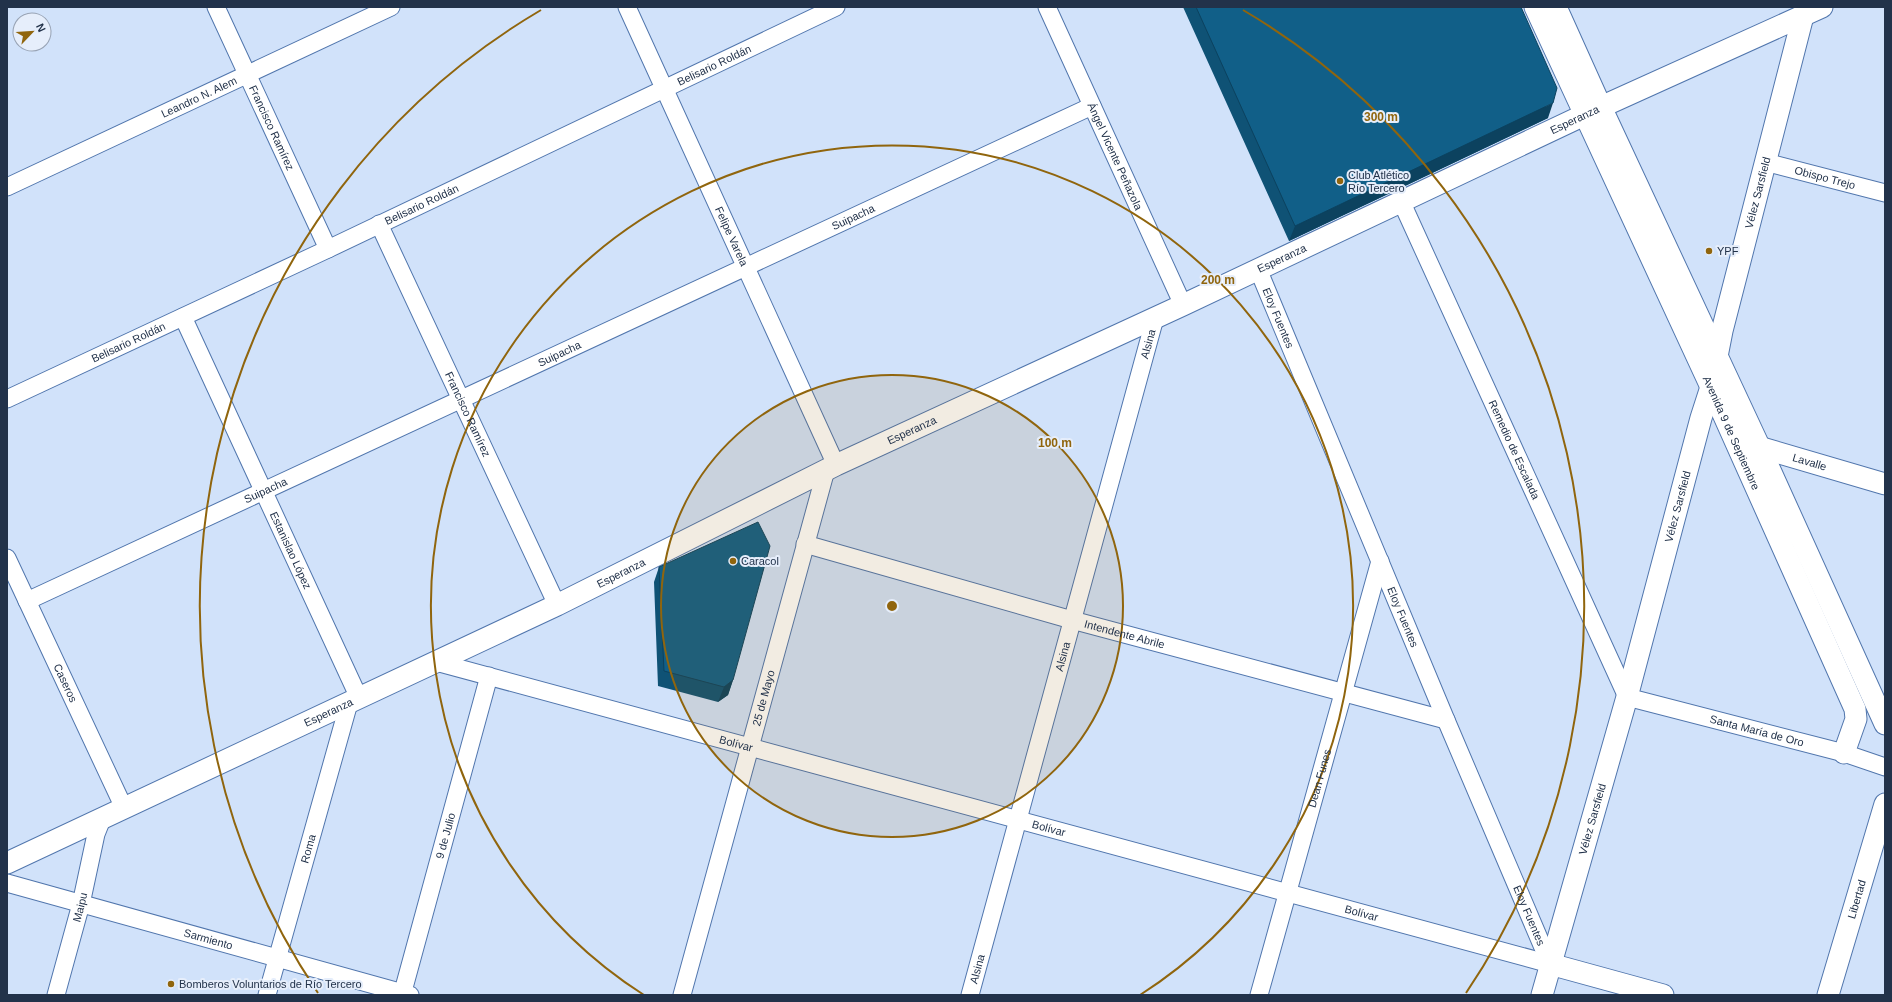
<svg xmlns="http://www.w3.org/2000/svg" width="1892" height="1002" font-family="Helvetica,sans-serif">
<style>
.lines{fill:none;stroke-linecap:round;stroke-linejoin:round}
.minor-casing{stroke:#5176ad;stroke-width:19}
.major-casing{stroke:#5176ad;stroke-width:23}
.minor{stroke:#fff;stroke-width:17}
.major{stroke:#fff;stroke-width:21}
.wall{fill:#0f5275}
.shaded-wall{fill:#0c425f}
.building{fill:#115f88;stroke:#0c425f}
.ring{fill:none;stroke:#90650d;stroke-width:2}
.poi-dot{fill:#90650d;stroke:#e6eefb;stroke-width:1.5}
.labels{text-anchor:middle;stroke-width:4;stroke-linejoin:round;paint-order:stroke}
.street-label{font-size:11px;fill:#22324a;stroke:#e6eefb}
.poi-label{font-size:11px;fill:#22324a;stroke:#e6eefb;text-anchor:start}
.centre{fill:#90650d;stroke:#e6eefb;stroke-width:2}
.ring-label{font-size:12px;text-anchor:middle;font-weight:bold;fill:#90650d;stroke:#e6eefb;stroke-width:4;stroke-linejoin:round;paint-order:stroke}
</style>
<rect width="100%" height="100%" fill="#d1e2fa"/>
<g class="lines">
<g class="minor-casing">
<g id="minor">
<path id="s1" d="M216,7L328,249"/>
<path id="s2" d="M627,7L836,465"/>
<path id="s3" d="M1047,7L1183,305"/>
<path id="s4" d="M1765,162L1885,193"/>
<path id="s5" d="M7,187L391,7"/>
<path id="s6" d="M1402,203L1627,697L1844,753L1885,767"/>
<path id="s7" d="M379,224L557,605"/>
<path id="s8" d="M1258,269L1446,720L1550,964"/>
<path id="s9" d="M183,317L359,698"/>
<path id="s10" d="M7,399L328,249L836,7"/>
<path id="s11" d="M805,544L1072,620L1446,720"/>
<path id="s12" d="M7,558L124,808"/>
<path id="s13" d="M27,601L1092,106"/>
<path id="s14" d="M436,662L1550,964"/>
<path id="s15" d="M7,883L410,995"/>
<path id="s16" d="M56,995L81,904L96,834L102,819"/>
<path id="s17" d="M267,995L349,703"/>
<path id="s18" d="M402,995L489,676"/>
<path id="s19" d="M682,995L826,470"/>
<path id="s20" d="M970,995L1155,318"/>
<path id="s21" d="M1259,995L1380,561"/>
</g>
</g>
<g class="major-casing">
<g id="major">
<path id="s22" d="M1535,7L1711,387L1855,709L1856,719L1844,753"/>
<path d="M1556,7L1601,107L1760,448L1885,724"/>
<path id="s23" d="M1752,445L1885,484"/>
<path id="s24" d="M7,863L557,605L836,465L1183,305L1601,107L1822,7"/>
<path d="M1550,964L1663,995"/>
<path id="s25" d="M1542,995L1627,697L1701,418L1711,387L1722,331L1803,16"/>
<path id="s26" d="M1828,995L1885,804"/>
</g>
</g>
<use href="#minor" class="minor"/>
<use href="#major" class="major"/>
</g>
<path class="wall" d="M1183,7H1521L1548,118L1289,241Z
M659,567L733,680L728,695L718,702L658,686L654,582Z"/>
<path class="shaded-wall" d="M1553,103L1548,118L1289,241L1295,226Z
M733,680L728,695L718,702L724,687Z"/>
<path class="building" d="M1196,7H1521L1557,88L1553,103L1295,226Z
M758,522L770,546L733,680L724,687L664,671L659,567Z"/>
<circle cx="892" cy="606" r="231" fill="#90650d" fill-opacity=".12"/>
<g class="ring">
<circle cx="892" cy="606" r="231"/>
<path d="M644 995A461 461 0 1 1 1140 995"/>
<path d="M318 993A692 692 0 0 1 541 10M1243 10A692 692 0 0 1 1466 993"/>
</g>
<g class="poi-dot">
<circle cx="1340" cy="181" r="4"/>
<circle cx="1709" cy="251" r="4"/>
<circle cx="733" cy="561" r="4"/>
<circle cx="171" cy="984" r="4"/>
</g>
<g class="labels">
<g class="street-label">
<text dy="4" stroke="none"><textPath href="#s10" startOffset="782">Belisario Roldán</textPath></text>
<text dy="4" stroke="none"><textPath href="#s5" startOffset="212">Leandro N. Alem</textPath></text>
<text dy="4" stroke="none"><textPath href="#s24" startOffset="1735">Esperanza</textPath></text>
<text dy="4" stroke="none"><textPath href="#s1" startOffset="133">Francisco Ramírez</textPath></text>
<text dy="4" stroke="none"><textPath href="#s3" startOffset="164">Ángel Vicente Peñazola</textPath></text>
<text dy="4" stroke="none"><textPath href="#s4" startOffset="62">Obispo Trejo</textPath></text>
<text dy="4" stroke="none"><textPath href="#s25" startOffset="831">Vélez Sarsfield</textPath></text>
<text dy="4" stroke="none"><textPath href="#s10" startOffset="458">Belisario Roldán</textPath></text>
<text dy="4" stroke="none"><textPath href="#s13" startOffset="911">Suipacha</textPath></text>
<text dy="4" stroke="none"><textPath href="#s2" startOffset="252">Felipe Varela</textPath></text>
<text dy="4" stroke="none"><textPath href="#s24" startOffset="1411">Esperanza</textPath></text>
<text dy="4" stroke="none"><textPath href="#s8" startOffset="53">Eloy Fuentes</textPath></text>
<text dy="4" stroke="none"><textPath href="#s10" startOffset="134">Belisario Roldán</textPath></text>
<text dy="4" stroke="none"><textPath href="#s20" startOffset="675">Alsina</textPath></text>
<text dy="4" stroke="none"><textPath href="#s13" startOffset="587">Suipacha</textPath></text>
<text dy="4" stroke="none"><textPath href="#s7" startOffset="210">Francisco Ramírez</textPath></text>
<text dy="4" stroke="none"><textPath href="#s24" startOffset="1003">Esperanza</textPath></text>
<text dy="4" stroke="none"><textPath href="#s22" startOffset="469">Avenida 9 de Septiembre</textPath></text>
<text dy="4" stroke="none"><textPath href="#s6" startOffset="271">Remedio de Escalada</textPath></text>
<text dy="4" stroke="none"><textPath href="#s23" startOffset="60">Lavalle</textPath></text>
<text dy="4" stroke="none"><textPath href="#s13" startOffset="263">Suipacha</textPath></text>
<text dy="4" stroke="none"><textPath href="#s25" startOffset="507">Vélez Sarsfield</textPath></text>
<text dy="4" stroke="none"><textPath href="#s9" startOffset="257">Estanislao López</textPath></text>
<text dy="4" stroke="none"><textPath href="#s24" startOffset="679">Esperanza</textPath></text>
<text dy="4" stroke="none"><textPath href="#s8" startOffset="377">Eloy Fuentes</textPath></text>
<text dy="4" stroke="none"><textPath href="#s11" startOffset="332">Intendente Abrile</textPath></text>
<text dy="4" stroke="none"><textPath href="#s20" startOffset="351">Alsina</textPath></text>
<text dy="4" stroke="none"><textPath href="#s12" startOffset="138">Caseros</textPath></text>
<text dy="4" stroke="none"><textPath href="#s19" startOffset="308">25 de Mayo</textPath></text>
<text dy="4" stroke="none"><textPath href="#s24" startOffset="355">Esperanza</textPath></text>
<text dy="4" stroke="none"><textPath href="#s6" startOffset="677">Santa María de Oro</textPath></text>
<text dy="4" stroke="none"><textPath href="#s14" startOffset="311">Bolívar</textPath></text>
<text dy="4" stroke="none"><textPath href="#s21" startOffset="225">Dean Funes</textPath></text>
<text dy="4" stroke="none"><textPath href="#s25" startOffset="183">Vélez Sarsfield</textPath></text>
<text dy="4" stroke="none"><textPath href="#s14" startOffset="635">Bolívar</textPath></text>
<text dy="4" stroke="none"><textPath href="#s18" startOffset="165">9 de Julio</textPath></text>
<text dy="4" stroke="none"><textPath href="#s17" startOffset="152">Roma</textPath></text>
<text dy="4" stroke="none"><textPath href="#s26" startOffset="100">Libertad</textPath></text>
<text dy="4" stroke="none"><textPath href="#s16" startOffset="91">Maipu</textPath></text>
<text dy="4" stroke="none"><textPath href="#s14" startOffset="959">Bolívar</textPath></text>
<text dy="4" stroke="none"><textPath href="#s8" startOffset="701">Eloy Fuentes</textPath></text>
<text dy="4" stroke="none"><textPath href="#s15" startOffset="209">Sarmiento</textPath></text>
<text dy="4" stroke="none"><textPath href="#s20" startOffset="27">Alsina</textPath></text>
</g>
<g class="poi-label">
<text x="1348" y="179">Club Atlético<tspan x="1348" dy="13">Río Tercero</tspan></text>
<text x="1717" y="255">YPF</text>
<text x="741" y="565">Caracol</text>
<text x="179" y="988">Bomberos Voluntarios de Río Tercero</text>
</g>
</g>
<circle cx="892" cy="606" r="6" class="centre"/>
<g class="ring-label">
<text x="1381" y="121">300 m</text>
<text x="1218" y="284">200 m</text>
<text x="1055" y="447">100 m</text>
</g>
<rect width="1892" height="1002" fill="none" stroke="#22324a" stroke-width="16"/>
<g transform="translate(32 32) rotate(65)"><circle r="19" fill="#e6eefb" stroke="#98a3b4"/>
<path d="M0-3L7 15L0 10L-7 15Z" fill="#90650d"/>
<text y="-6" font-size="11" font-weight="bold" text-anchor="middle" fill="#22324a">N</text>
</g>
</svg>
